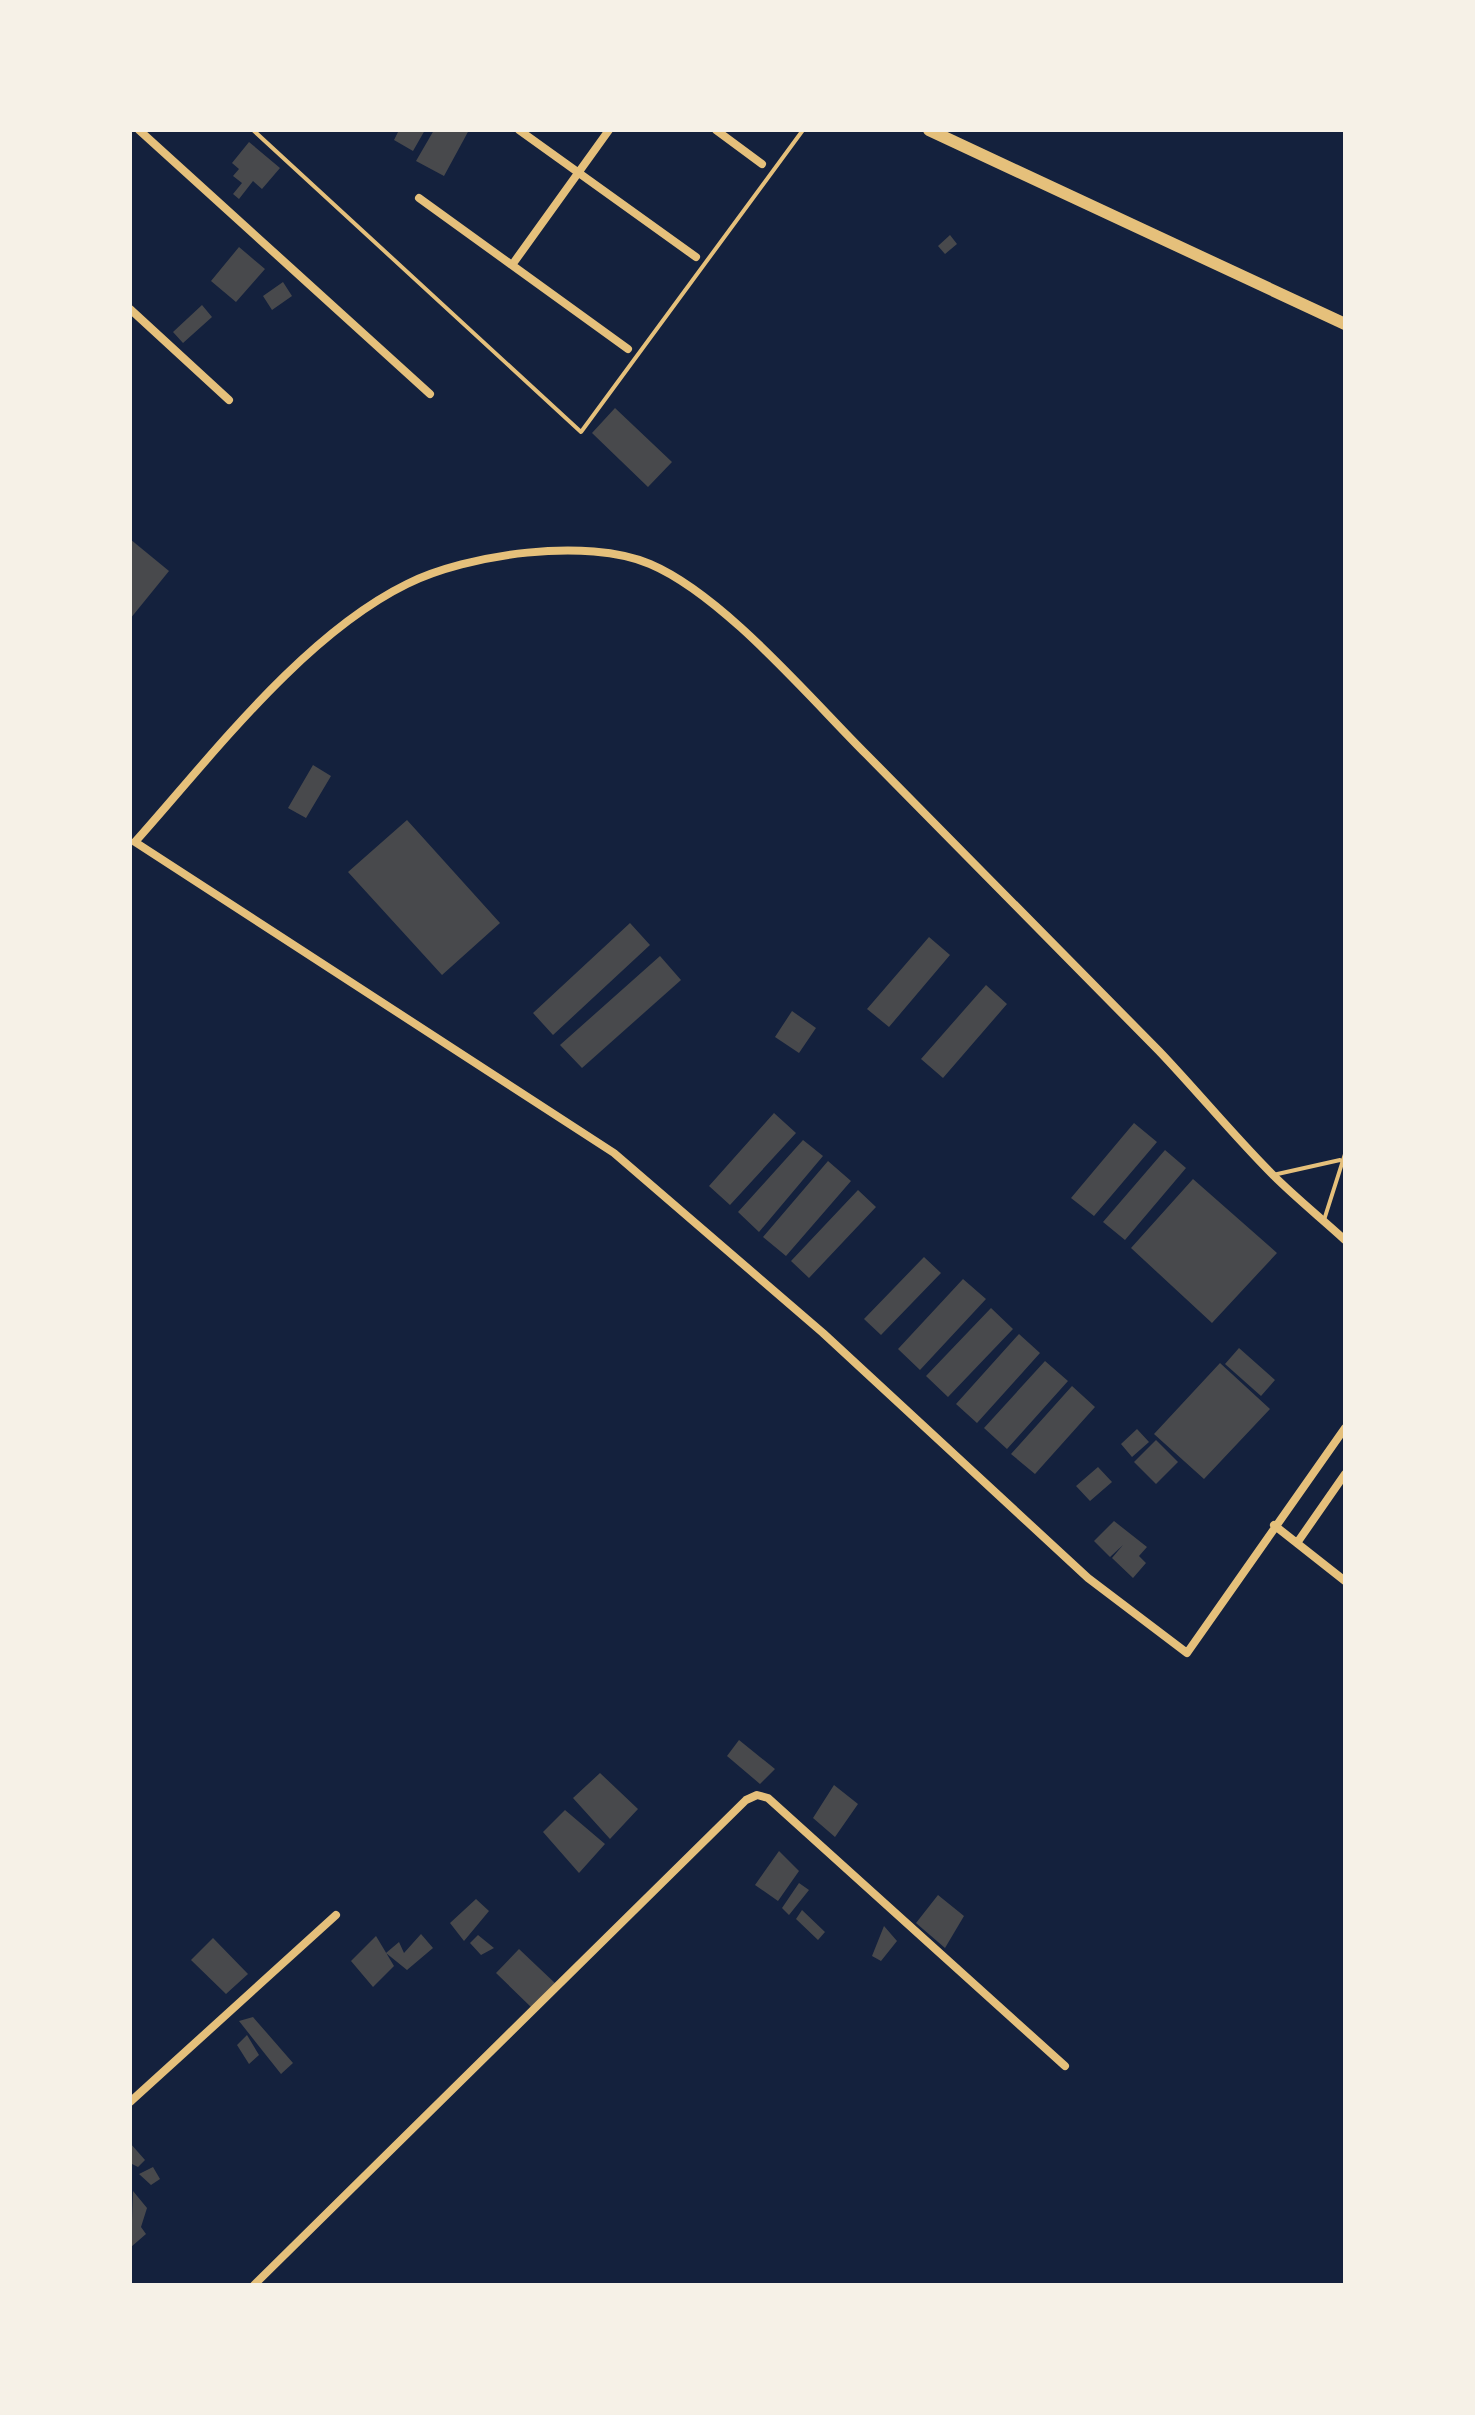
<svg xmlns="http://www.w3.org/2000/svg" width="1475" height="2415" font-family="Inter,sans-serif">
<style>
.building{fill:#48494c}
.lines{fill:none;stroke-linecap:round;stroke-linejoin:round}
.service{stroke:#e5c07b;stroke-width:4}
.minor{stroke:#e5c07b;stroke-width:8}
.primary{stroke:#e5c07b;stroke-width:12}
</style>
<rect width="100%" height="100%" fill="#14213d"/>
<path class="building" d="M399,130H425L413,151L394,140Z
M434,130H469L444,176L416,161Z
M249,142L280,168L262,189L253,181L239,199L233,194L242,183L233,176L239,169L232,163Z
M950,235L957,244L945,254L938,246Z
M239,247L265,269L236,302L211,281Z
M283,282L292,296L272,310L263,296Z
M202,305L212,317L183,343L173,332Z
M615,408L672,462L648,487L592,433Z
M130,539L169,571L130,619Z
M313,765L331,776L306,818L288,808Z
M407,820L500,923L442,975L348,872Z
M630,923L650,945L553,1035L533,1013Z
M929,937L950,955L889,1027L867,1009Z
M660,956L681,980L582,1068L560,1045Z
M986,985L1007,1004L943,1078L921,1059Z
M792,1011L816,1028L799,1053L775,1037Z
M774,1113L796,1133L730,1205L709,1186Z
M1134,1123L1157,1142L1094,1216L1071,1198Z
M803,1140L823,1156L759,1232L738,1212Z
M1165,1150L1186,1168L1125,1240L1103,1222Z
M828,1161L851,1181L786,1256L763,1237Z
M1193,1179L1277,1253L1212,1323L1131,1248Z
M858,1190L876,1207L809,1278L791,1261Z
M924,1257L941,1273L881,1335L864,1319Z
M963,1279L986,1299L920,1370L898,1349Z
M991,1308L1013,1329L948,1397L926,1376Z
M1019,1334L1040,1353L977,1423L956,1404Z
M1239,1348L1275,1380L1261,1396L1225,1364Z
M1045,1361L1068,1381L1007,1449L984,1428Z
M1220,1363L1270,1409L1204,1479L1154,1434Z
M1072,1386L1095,1407L1035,1474L1011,1454Z
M1137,1429L1149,1442L1132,1457L1121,1444Z
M1156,1440L1178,1462L1156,1484L1134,1462Z
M1098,1467L1112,1482L1090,1501L1076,1486Z
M1114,1521L1147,1547L1139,1556L1146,1563L1133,1578L1112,1558L1123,1545L1110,1557L1094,1541Z
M739,1740L775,1769L760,1784L727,1756Z
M600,1773L638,1809L610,1839L573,1798Z
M834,1785L858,1804L835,1837L813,1818Z
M565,1810L605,1844L579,1873L543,1832Z
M779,1851L799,1871L778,1901L755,1885Z
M799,1883L809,1890L789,1915L782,1908Z
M938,1895L964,1916L945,1948L916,1923Z
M476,1899L489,1911L464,1941L450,1923Z
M802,1910L825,1932L818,1940L796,1919Z
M884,1926L897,1941L881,1961L872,1956Z
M421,1934L433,1948L407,1970L386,1953L399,1942L404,1953Z
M478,1935L494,1948L481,1955L470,1943Z
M376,1936L394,1966L373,1987L351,1961Z
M213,1938L248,1974L226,1994L191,1960Z
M519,1949L557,1985L533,2009L496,1973Z
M253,2017L293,2063L281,2074L239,2021Z
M247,2035L259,2055L249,2064L237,2045Z
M130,2143L145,2160L138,2167L130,2163Z
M153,2167L160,2179L151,2185L139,2174Z
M133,2191L147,2208L141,2227L146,2234L131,2247Z"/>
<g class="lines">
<path class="service" d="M253,130L581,432L803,130
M1273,1175L1340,1160
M1324,1220L1345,1154"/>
<path class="minor" d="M139,130L430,394
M519,130L696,257
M716,130L762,164
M419,198L628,349
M512,265L609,130
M130,309L229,400
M1345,1240C1321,1218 1296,1198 1273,1175C1234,1136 1198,1092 1159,1051C1062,952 964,853 866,754C809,697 723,595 650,564C587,537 467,554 407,584C303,635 211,757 135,842L614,1153L823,1333L1088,1578L1187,1653L1345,1428
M1274,1525L1345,1581
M1297,1543L1345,1474
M130,2102L336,1915
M254,2285L746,1800L757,1795L768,1798L1065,2066"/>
<path class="primary" d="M929,130L1345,324"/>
</g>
<rect width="1475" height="2415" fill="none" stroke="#f6f1e7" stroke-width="264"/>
</svg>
